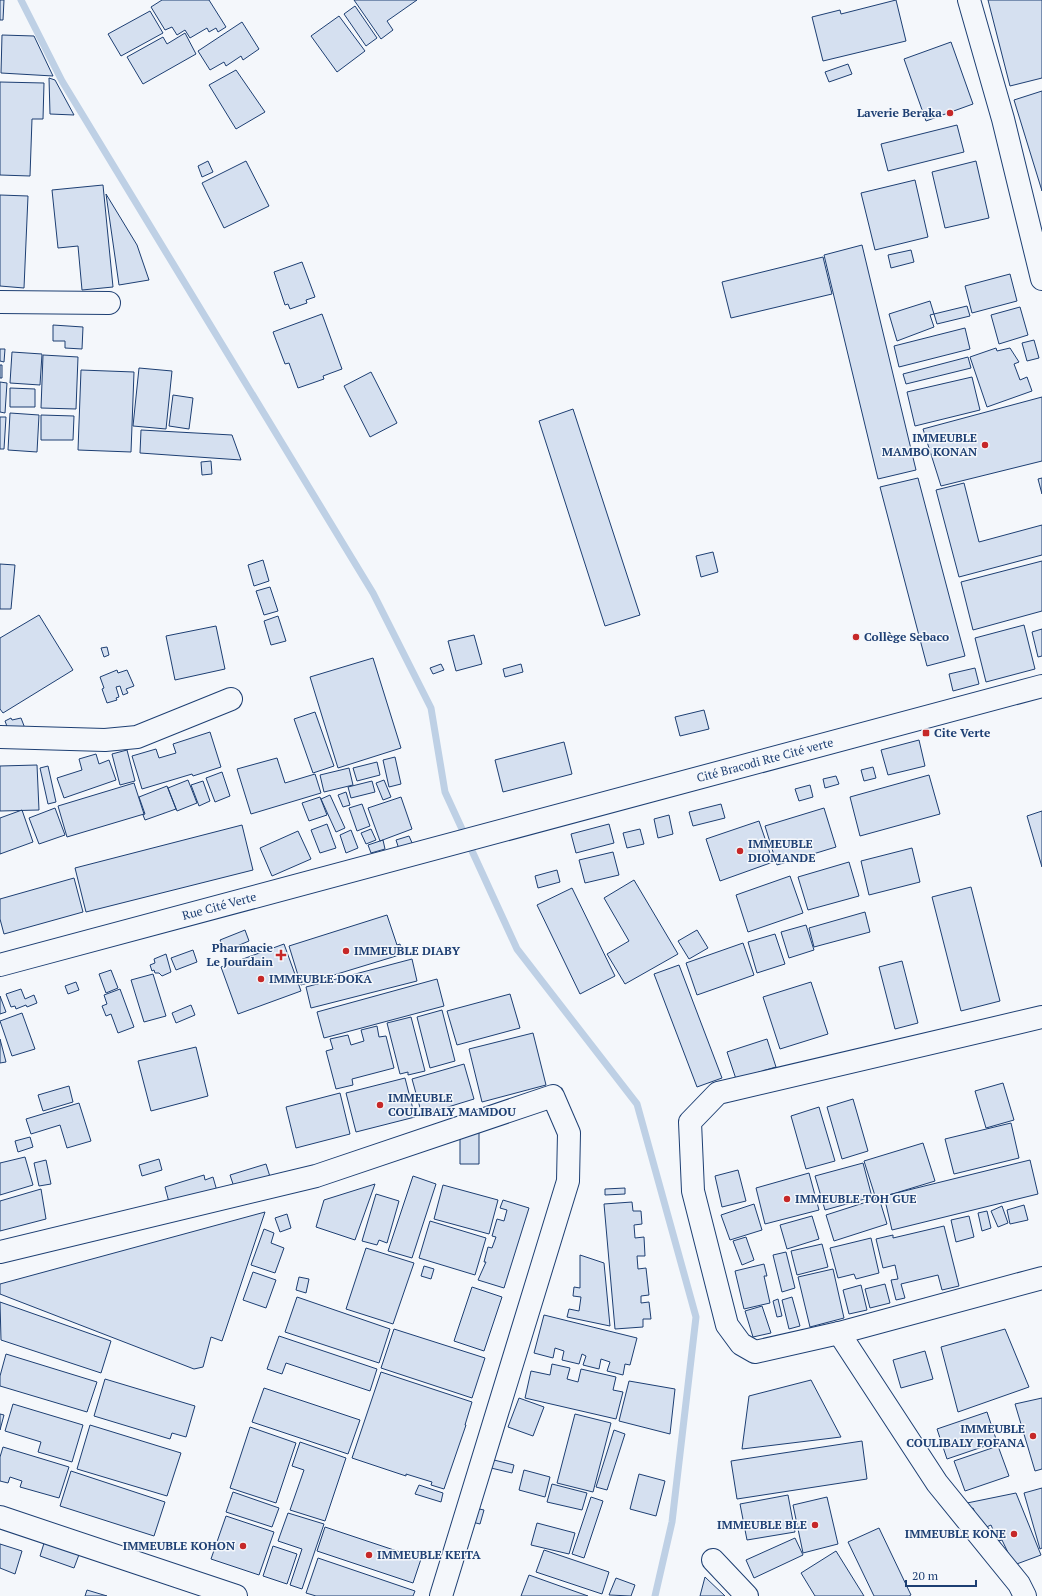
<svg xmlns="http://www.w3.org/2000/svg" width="1042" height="1596" font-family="'PT Serif',serif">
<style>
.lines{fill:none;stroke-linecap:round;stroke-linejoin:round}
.stream{stroke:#bed0e5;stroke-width:7}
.building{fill:#d5e0f0;stroke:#1d3f73}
.minor-casing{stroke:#1d3f73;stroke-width:24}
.minor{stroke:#f4f7fb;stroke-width:22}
.poi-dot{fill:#c62828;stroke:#f4f7fb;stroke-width:1.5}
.labels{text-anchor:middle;stroke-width:3;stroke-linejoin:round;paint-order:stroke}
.poi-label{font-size:12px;font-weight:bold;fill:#1d3f73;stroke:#f4f7fb;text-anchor:start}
.street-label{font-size:12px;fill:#1d3f73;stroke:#f4f7fb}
</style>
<rect width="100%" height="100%" fill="#f4f7fb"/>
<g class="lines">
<path class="stream" d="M21,0L62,81L373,593L431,708L445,792L517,949L637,1104L696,1317L672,1522L655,1596"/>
</g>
<path class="building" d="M0,0H4L3,20H0Z
M162,0H209L226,27L218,32L216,28L209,32L207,28L190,38L185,30L177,35L172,27L165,30L151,7Z
M354,0H417L387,21L393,30L381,39Z
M896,0L906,41L823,61L812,17L840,10L841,14Z
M988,0H1042V78L1010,86Z
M355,6L377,38L366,46L344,14Z
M150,11L163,33L121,56L108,34Z
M339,16L365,51L337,72L311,36Z
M242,22L259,49L243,60L241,56L226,66L224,62L210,70L198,51Z
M185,33L196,54L143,84L127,57L163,37L167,44Z
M2,35L34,36L53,76L1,73Z
M951,42L973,104L926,121L904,59Z
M848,64L852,74L829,82L825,72Z
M236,70L265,112L236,129L209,85Z
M49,78L55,80L74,115L50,114Z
M0,82L44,83L43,119H32L30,176L0,175Z
M1042,91V191L1014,100Z
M957,125L964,152L888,171L881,144Z
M208,161L213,172L202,177L198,166Z
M246,161L269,206L224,228L202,183Z
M976,161L989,218L945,228L932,172Z
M915,180L928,237L875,250L861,193Z
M103,185L113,287L82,290L78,246L58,248L52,190Z
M106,194L137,245L149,280L119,285Z
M0,195L28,196L24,288L0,286Z
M862,245L916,470L878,479L824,255Z
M911,250L914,262L891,268L888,255Z
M823,257L832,294L731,318L722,282Z
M302,262L315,297L306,300L307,303L290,309L288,304L285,305L274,272Z
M1010,274L1017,301L972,313L965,286Z
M930,301L934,314L930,315L934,327L897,341L889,314Z
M967,306L970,316L937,324L934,314Z
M1020,307L1028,335L999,344L991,315Z
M322,314L342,369L323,376L324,379L298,388L289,363L285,364L273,332Z
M53,325L83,327L82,349L65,348V341H53Z
M965,328L970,349L899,367L894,346Z
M1034,340L1039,358L1027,361L1022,343Z
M996,348L997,351L1010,348L1019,362L1014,364L1020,380L1027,377L1032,391L987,407L970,357Z
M0,349H5L4,362L0,361Z
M12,352L42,354L40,385L10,383Z
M43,355L78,357L76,409L41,408Z
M968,357L971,368L906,384L903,374Z
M0,365H2V378H0Z
M139,368L172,371L166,429L133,426Z
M81,370L134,372L131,452L78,450Z
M371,372L397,423L370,437L344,386Z
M972,377L980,410L915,426L907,392Z
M0,382L7,383L5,413L0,412Z
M10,388L35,389V407H10Z
M173,395L193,398L189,429L169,426Z
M1042,397V461L941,486L923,429Z
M573,409L640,615L605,626L539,421Z
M10,413L39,415L37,452L8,450Z
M41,415L74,416L73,440H41Z
M0,417H6L4,449H0Z
M141,430L232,435L241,460L140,453Z
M211,461L212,474L202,475L201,462Z
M918,478L965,656L927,666L880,487Z
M1042,478V494L1038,479Z
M964,483L979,542L1042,525V555L959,577L936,490Z
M713,552L718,572L701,577L696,556Z
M263,560L269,581L254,586L248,565Z
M1042,561V611L973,630L961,582Z
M0,564L15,565L11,609H0Z
M270,587L278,611L264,615L256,591Z
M39,615L73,670L3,713L0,709V638Z
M278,616L286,641L271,645L264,621Z
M1024,625L1035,669L986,682L975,638Z
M216,626L225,669L175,680L166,636Z
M1042,629V656L1038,657L1032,632Z
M474,635L482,664L456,671L448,641Z
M107,647L109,655L104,657L101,648Z
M373,658L401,748L338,768L310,677Z
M441,664L444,670L433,674L430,668Z
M521,664L523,672L505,677L503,669Z
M975,668L979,684L953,691L949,674Z
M117,670L118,673L127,670L134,686L126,689L128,693L123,695L120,686L116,687L119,697L116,698L117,700L107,703L102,689L104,688L100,677Z
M704,710L709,729L680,736L675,717Z
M315,712L334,766L313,773L294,719Z
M11,718L12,720L21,718L26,731L11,737L5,721Z
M210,732L221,767L193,776L192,774L142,789L132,756L156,749L159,758L176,753L173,744Z
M919,740L925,766L888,775L881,750Z
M564,742L572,774L503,792L495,760Z
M127,750L135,781L120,785L112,754Z
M96,754L99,764L109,760L116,780L64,798L57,778L82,770L79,759Z
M395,757L401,784L389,787L383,760Z
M277,758L285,783L315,774L321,793L251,814L237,769Z
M377,762L380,775L357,781L353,768Z
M37,765L39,810L0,811V766Z
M48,766L56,802L48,804L40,768Z
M873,767L876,778L864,781L861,770Z
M349,768L353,785L324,792L320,775Z
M222,772L230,796L215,802L206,778Z
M929,775L940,814L860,836L850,797Z
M836,776L839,784L825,788L823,779Z
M188,780L197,803L177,811L168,788Z
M384,780L391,797L383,800L376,783Z
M203,781L210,801L199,806L191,785Z
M372,781L375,792L351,798L348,787Z
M134,783L144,814L67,837L58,806Z
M810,785L813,797L799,801L795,789Z
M167,786L176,809L145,820L143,815L145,814L139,797Z
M346,792L350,805L343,807L338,795Z
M330,795L345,828L336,832L321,799Z
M320,797L327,815L309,821L302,803Z
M401,797L412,829L380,841L368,808Z
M362,804L370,826L357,831L349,808Z
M721,804L725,818L693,826L689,812Z
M55,808L65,835L39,844L29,818Z
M824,808L836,847L777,865L765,826Z
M22,810L33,842L0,854V818Z
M1042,811V867L1027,816Z
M669,815L673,834L658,838L654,819Z
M759,821L773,862L720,881L706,839Z
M327,824L336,848L320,853L311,830Z
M609,824L614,843L576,853L571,834Z
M242,825L253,870L86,912L75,868Z
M371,829L376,840L366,844L361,833Z
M640,829L644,844L627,848L623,833Z
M351,830L358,848L346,853L340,835Z
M298,831L311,859L272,876L260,848Z
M409,836L413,845L399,849L396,840Z
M383,840L385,849L371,853L368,845Z
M912,848L920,882L869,895L861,861Z
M613,852L619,875L585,883L579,860Z
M849,862L859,896L808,910L798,877Z
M557,870L560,882L538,888L535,876Z
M790,876L803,913L748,932L736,895Z
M74,878L83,912L4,934L0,919V899Z
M634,880L678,954L625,984L607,954L629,941L604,898Z
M971,887L1000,1001L961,1011L932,897Z
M572,888L615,976L580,994L537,905Z
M865,912L870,932L814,947L809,928Z
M387,915L397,945L400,944L402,951L405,950L406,953L301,985L289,946Z
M806,925L814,950L789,958L781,932Z
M245,930L249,941L225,951L220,940Z
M697,930L708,948L689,959L678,941Z
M775,934L785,964L757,973L748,942Z
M743,943L754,975L697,995L686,963Z
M284,944L301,991L238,1014L221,967Z
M193,950L197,962L176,970L171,958Z
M166,954L171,972L162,976L159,973H155L154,970L152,971L150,965L155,963L154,959Z
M412,959L417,981L311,1008L306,987Z
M902,961L918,1023L895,1029L879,967Z
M679,965L722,1078L697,1087L654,974Z
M111,970L118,988L106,993L99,974Z
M153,974L166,1016L144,1022L131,980Z
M437,979L444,1006L324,1038L317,1012Z
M76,982L79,990L68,994L65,986Z
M811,982L828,1034L780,1049L763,997Z
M21,989L25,999L34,995L37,1003L27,1007L26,1005L16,1009L15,1006L11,1007L6,994Z
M120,989L134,1027L118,1033L111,1014L106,1016L102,1006L107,1004L104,995Z
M510,994L520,1028L457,1045L447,1011Z
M0,996L6,1012L0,1014Z
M191,1005L195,1015L176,1023L172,1013Z
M442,1010L455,1061L430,1068L417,1017Z
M22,1013L35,1049L12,1056L0,1021Z
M411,1017L425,1071L408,1075V1072L400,1074L387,1023Z
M377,1026L379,1037L386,1036L394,1068L352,1079L353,1085L336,1089L326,1051L333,1049L330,1039L348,1035L351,1045L364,1041L361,1030Z
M533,1033L546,1085L482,1102L469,1049Z
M0,1039L6,1062L0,1063Z
M767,1039L776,1067L736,1079L727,1052Z
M196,1047L208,1096L151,1111L138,1061Z
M464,1064L474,1099L422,1115L412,1079Z
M405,1078L415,1117L356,1132L346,1093Z
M1003,1083L1014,1120L986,1128L975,1091Z
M69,1086L73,1102L43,1111L38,1095Z
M340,1093L350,1134L296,1148L286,1107Z
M853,1099L868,1151L842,1159L827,1107Z
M79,1103L91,1141L67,1148L60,1125L31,1134L26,1119Z
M819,1107L835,1161L806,1169L791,1116Z
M1011,1123L1019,1158L954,1174L945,1139Z
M479,1128V1164H460V1129Z
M30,1137L33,1147L18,1152L15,1141Z
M923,1143L935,1181L876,1199L864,1161Z
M25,1157L33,1185L0,1195V1163Z
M159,1159L162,1170L142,1176L139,1165Z
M46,1160L51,1184L39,1186L34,1163Z
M1030,1160L1038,1194L892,1230L884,1196Z
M863,1163L872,1197L825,1210L815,1176Z
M266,1164L272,1183L235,1190L230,1175Z
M738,1170L746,1201L722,1207L715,1176Z
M809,1173L819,1210L765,1224L756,1188Z
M204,1175L205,1180L213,1177L217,1191L170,1206L165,1187Z
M413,1176L436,1184L412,1258L388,1251Z
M375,1184L355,1240L316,1227L324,1200Z
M443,1185L498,1200L489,1234L434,1219Z
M625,1188V1194L605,1195V1189Z
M41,1189L46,1219L0,1231V1201Z
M376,1194L399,1201L387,1243L379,1240L377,1245L362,1241Z
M879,1198L887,1224L834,1241L826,1215Z
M503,1200L529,1208L504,1288L478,1280L486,1262H484L488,1247L492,1248L496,1237L492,1236L497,1219L504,1221L507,1210L500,1208Z
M632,1202L633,1211H641L642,1224L634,1225L635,1238L644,1237L645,1256H637L638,1269L646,1268L649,1295L641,1296V1303L649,1302L651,1319H643V1327L615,1329L604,1204Z
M754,1204L762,1230L730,1240L721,1215Z
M1024,1205L1028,1220L1010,1224L1007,1210Z
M1002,1206L1008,1223L998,1227L991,1211Z
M987,1211L991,1228L982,1231L978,1213Z
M265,1212L222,1341L211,1337L203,1367L194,1369L0,1294V1284Z
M287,1214L291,1228L280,1232L275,1218Z
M812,1216L819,1239L787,1249L780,1225Z
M969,1216L974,1237L956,1242L951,1220Z
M430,1221L486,1238L475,1275L419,1258Z
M944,1226L959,1286L942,1290L938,1275L901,1284L905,1298L896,1300L891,1280L898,1279L895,1265L883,1268L876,1239L893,1235V1238Z
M264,1229L274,1233L271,1243L284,1248L275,1273L251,1265Z
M746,1237L754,1260L742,1265L733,1241Z
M871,1238L879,1273L856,1279L854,1274L838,1278L830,1248Z
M822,1244L828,1267L797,1275L791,1251Z
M366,1248L414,1263L393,1324L346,1309Z
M786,1252L795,1288L782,1292L773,1255Z
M580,1255L604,1263L610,1326L567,1317L569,1309L579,1311L581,1297L573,1296L574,1287L580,1288Z
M764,1264L767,1276H764L770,1303L744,1309L735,1271Z
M424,1266L434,1269L431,1279L421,1276Z
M833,1269L844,1318L810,1327L798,1277Z
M253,1272L276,1280L266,1308L243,1300Z
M299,1277L309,1279L306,1293L296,1290Z
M885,1284L890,1303L870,1308L865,1289Z
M861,1285L867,1310L849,1314L843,1290Z
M472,1287L502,1297L484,1351L454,1341Z
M297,1297L390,1329L379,1363L285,1332Z
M792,1297L800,1326L789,1329L782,1300Z
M778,1299L782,1316L777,1317L773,1301Z
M0,1302L111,1341L101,1373L1,1340Z
M762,1306L771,1333L753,1337L745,1311Z
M544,1315L637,1338L630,1365L625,1364L623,1375L607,1371L610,1362L601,1359L599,1369L583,1365L586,1356L582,1354L579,1364L562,1360L564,1351L555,1348L553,1358L534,1353Z
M394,1329L485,1358L472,1398L381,1368Z
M1005,1329L1029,1387L958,1412L941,1347Z
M279,1336L377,1369L370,1391L286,1363L282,1374L267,1369Z
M925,1351L933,1379L901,1388L893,1360Z
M6,1354L97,1382L87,1412L0,1386V1376Z
M552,1364L570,1368L567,1379L578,1382L581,1369L616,1377L613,1390L623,1392L616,1419L525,1398L531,1371L550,1375Z
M381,1372L472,1402L465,1425H466L444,1489L431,1485L432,1482L406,1474V1476L352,1458Z
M105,1379L195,1406L186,1437L172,1433L170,1439L94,1416Z
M811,1380L841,1437L742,1449L749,1396Z
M629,1381L675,1389L670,1434L619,1421Z
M264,1388L360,1420L348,1454L252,1422Z
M519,1398L544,1407L533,1436L508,1427Z
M1042,1398V1469L1035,1471L1015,1404Z
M13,1404L83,1425L72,1462L38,1452L41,1442L5,1431Z
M987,1412L997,1442L947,1459L937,1429Z
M0,1414L4,1415L0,1430Z
M575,1414L611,1423L593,1492L557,1483Z
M90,1425L181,1453L167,1496L77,1469Z
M250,1427L296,1443L276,1503L230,1488Z
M614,1430L625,1434L607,1490L596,1487Z
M862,1441L867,1479L737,1499L731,1461Z
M300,1442L346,1458L325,1521L290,1510L304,1470L292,1466Z
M998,1446L1009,1476L965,1491L954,1461Z
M3,1447L69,1467L59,1498L20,1487L22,1481L10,1477L8,1483L0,1481V1457Z
M494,1460L514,1465L512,1473L491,1468Z
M524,1470L550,1477L545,1497L519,1490Z
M71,1471L165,1502L154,1536L60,1506Z
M639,1474L665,1481L656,1516L630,1509Z
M552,1484L587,1493L582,1510L547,1502Z
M419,1485L443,1493L441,1502L415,1494Z
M1042,1488V1548L1040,1549L1024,1493Z
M233,1492L279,1508L272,1527L226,1512Z
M1016,1493L1041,1555L1014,1565L1002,1540L998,1541L991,1525L982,1529L973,1508L970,1509L967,1503Z
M788,1495L795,1532L747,1540L740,1504Z
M591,1497L603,1501L584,1558L572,1554Z
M827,1497L838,1544L803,1553L793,1505Z
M475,1508L484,1510L480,1524L472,1522Z
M288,1513L324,1524L302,1589L290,1585L302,1549L278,1541Z
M226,1516L274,1532L259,1575L211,1559Z
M537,1523L575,1533L569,1554L531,1545Z
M325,1527L421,1559L413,1583L317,1551Z
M879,1528L911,1595L909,1596H874L848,1542Z
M795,1538L803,1555L754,1578L746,1560Z
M45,1540L80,1552L74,1568L40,1556Z
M0,1544L22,1551L15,1574L0,1568Z
M273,1546L297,1554L287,1584L263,1576Z
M544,1550L609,1572L602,1594L536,1572Z
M836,1551L864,1596H815L801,1573Z
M318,1558L415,1591L413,1596H316L306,1593Z
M529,1575L588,1596H521Z
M705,1577L725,1596H700Z
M616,1578L635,1585L631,1596L609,1595Z
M87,1590L107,1596H85Z"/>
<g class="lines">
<g class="minor-casing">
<g id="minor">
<path d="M969,0L1003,119L1042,279"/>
<path d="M0,302L109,303"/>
<path d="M0,737L105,740L137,737L231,699"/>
<path id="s1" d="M0,965L1042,686"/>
<path d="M1042,1017L718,1093L690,1122L693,1191L727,1325L741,1344L755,1352L839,1333L1042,1278"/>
<path d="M0,1252L316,1176L553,1096L569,1133L568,1181L441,1596"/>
<path d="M839,1333L937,1483L1019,1584L1025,1596"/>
<path d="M0,1517L236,1596"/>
<path d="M713,1560L747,1596"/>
</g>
</g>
<use href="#minor" class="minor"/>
</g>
<g class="poi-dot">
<circle cx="950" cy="113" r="4"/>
<circle cx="985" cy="445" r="4"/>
<circle cx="856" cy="637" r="4"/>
<rect x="922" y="729" width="8" height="8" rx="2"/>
<circle cx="740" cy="851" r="4"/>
<circle cx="346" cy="951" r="4"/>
<path d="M279 949h4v4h4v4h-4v4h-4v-4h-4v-4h4z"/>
<circle cx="261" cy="979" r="4"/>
<circle cx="380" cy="1105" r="4"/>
<circle cx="787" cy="1199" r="4"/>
<circle cx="1033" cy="1436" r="4"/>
<circle cx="815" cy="1525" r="4"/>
<circle cx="1014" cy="1534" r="4"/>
<circle cx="243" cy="1546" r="4"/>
<circle cx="369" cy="1555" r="4"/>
</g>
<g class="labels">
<g class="poi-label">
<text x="942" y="117" text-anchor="end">Laverie Beraka</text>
<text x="977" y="442" text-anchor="end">IMMEUBLE<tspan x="977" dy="14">MAMBO KONAN</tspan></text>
<text x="864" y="641">Collège Sebaco</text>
<text x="934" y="737">Cite Verte</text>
<text x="748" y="848">IMMEUBLE<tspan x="748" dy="14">DIOMANDE</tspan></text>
<text x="273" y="952" text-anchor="end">Pharmacie<tspan x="273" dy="14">Le Jourdain</tspan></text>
<text x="354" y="955">IMMEUBLE DIABY</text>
<text x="269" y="983">IMMEUBLE DOKA</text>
<text x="388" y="1102">IMMEUBLE<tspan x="388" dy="14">COULIBALY MAMDOU</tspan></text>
<text x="795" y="1203">IMMEUBLE TOH GUE</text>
<text x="1025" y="1433" text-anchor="end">IMMEUBLE<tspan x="1025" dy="14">COULIBALY FOFANA</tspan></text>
<text x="807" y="1529" text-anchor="end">IMMEUBLE BLE</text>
<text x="1006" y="1538" text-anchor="end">IMMEUBLE KONE</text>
<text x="235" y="1550" text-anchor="end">IMMEUBLE KOHON</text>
<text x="377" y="1559">IMMEUBLE KEITA</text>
</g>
<g class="street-label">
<text dy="4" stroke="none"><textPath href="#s1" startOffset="792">Cité Bracodi Rte Cité verte</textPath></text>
<text dy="4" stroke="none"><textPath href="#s1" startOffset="227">Rue Cité Verte</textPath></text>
</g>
</g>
<path d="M906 1580v6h70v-6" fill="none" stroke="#1d3f73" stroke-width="2"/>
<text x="912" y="1580" font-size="12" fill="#1d3f73" stroke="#f4f7fb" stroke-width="3" paint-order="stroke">20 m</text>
</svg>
